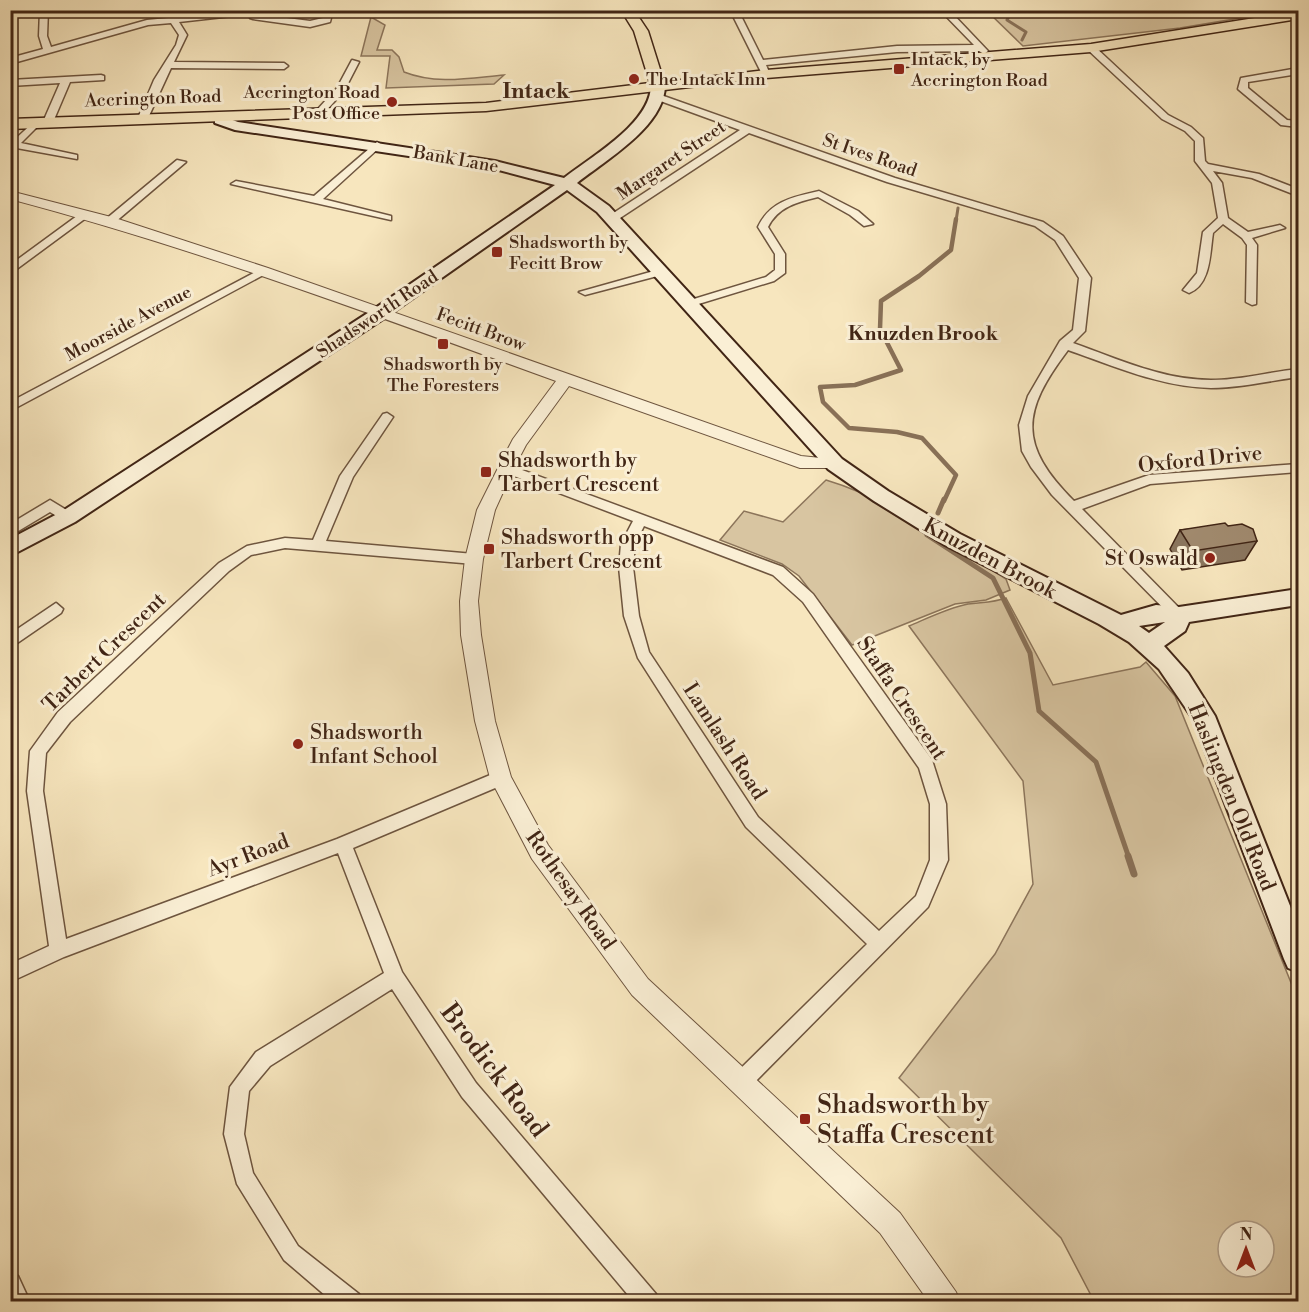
<svg xmlns="http://www.w3.org/2000/svg" width="1309" height="1312" font-family="'Libre Bodoni',serif">
<style>
.green{fill:#d8c5a1;stroke:#8c755b;stroke-width:1.5;fill-rule:evenodd}
.lines{fill:none;stroke-linecap:round;stroke-linejoin:round}
.stream-far3{stroke:#897158;stroke-width:3}
.stream-far2{stroke:#897158;stroke-width:4.5}
.stream-far1{stroke:#897158;stroke-width:5}
.stream{stroke:#897158;stroke-width:7}
.minor-casing{stroke:#6e553f;stroke-width:3}
.tertiary-casing{stroke:#6e553f;stroke-width:2}
.secondary-casing{stroke:#412515;stroke-width:4}
.primary-casing{stroke:#412515;stroke-width:3}
.minor{fill:#faefd5;fill-rule:evenodd}
.tertiary{fill:#faefd5;fill-rule:evenodd}
.secondary{fill:#faefd5;fill-rule:evenodd}
.primary{fill:#f7e6be;fill-rule:evenodd}
.wall{fill:#8a765e;stroke:#412515;stroke-width:1.5}
.building{fill:#a0896d;stroke:#412515;stroke-width:1.5}
.poi-dot{fill:#8f2418;stroke:#faefd5;stroke-width:2}
.labels{text-anchor:middle;stroke-width:6;stroke-linejoin:round;paint-order:stroke}
.far-poi-label{font-size:18px;fill:#412515;stroke:#faefd5;text-anchor:start}
.far-street-label{font-size:18px;fill:#412515;stroke:#faefd5}
.far-quarter-label{font-size:20px;font-weight:bold;fill:#412515;stroke:#faefd5}
.street-label{font-size:21px;fill:#412515;stroke:#faefd5}
.poi-label{font-size:21px;fill:#412515;stroke:#faefd5;text-anchor:start}
.far-district-label{font-size:22px;font-weight:bold;fill:#412515;stroke:#faefd5}
.near-street-label{font-size:26px;fill:#412515;stroke:#faefd5}
.near-poi-label{font-size:26px;fill:#412515;stroke:#faefd5;text-anchor:start}
</style>
<rect width="100%" height="100%" fill="#f7e6be"/>
<filter id="stains"><feTurbulence type="fractalNoise" baseFrequency=".00333" numOctaves="4"/><feColorMatrix values="0 0 0 0 .2 0 0 0 0 .09 0 0 0 0 .02 0 0 0 .5 -.17"/></filter>
<radialGradient id="worn" r=".72"><stop offset=".6" stop-color="#630" stop-opacity="0"/><stop offset="1" stop-color="#630" stop-opacity=".3"/></radialGradient>
<path class="green" d="M268,10L329,11L320,23L270,20L247,15Z
M987,11H1282L1180,28L1023,46Z
M371,17L385,25L377,50H392L399,57L404,72C437,85 470,78 504,75L494,84L386,88L390,56H361Z
M826,480C891,499 948,544 1006,579L1010,590L986,600L955,604L852,645L799,576L782,564L720,540L744,511L783,522Z
M1006,598L1053,685L1140,667L1146,662L1175,696L1298,1000V1301H1094L1061,1238L899,1078L995,954L1033,884L1023,781L909,626C928,618 948,608 968,604C982,602 992,603 1006,598ZM1228,1231H1264V1267H1228Z"/>
<g class="lines">
<path class="stream-far3" d="M1012,10L1007,20L1026,32L1022,40
M956,221L958,208"/>
<path class="stream-far2" d="M944,501L956,475L922,438L897,432L849,428L823,402L820,387L855,385L901,370L880,329L881,301L919,276L951,250L956,219"/>
<path class="stream-far1" d="M938,513L944,499
M927,535L993,578L1030,653L1039,711L1096,762L1129,858"/>
<path class="stream" d="M1128,856L1134,874"/>
<g class="minor-casing">
<path id="minor" d="M40,10H48L47,36L51,47L147,20L168,18L165,13L169,10L176,17L240,10H272L256,14L310,21L323,18L325,10H333L330,22L310,27L253,19L250,18V14L179,22L187,35L174,62L284,63L288,66L284,69L171,68L148,118L143,121L138,118L154,80L176,45L179,35L171,23L148,25L10,64V58L43,49L39,36Z
M730,10H738L763,60L897,46L974,45L940,10H949L988,51L984,54L979,51L897,52L766,65L769,72L765,75L761,72Z
M837,10H845L846,12L842,15Z
M1088,46H1094L1168,115L1191,127L1203,138L1205,161L1208,164L1259,174L1298,189V195L1293,194L1252,178L1213,171L1222,183L1228,218L1248,232L1280,225L1285,228L1252,238L1257,245L1256,304L1252,305L1246,302L1247,245L1242,238L1223,224L1213,233C1210,252 1211,285 1189,293L1183,290L1197,273L1203,232L1218,218L1212,183L1195,161V141L1185,131L1162,119L1088,50Z
M352,60L359,62L344,91L322,115H316V111L337,88Z
M1298,68V74L1248,82V88L1287,120L1298,121V127L1281,125L1238,89L1241,78Z
M101,75L104,76V80L70,82L53,122L48,125L43,122L60,83L10,86V80Z
M658,94L895,178L1043,222L1063,236L1091,278L1085,331L1073,343C1118,359 1163,380 1211,380C1241,380 1269,372 1298,369V377C1269,381 1240,388 1211,388C1161,387 1114,366 1068,350C1021,412 1018,445 1074,501L1149,475L1298,464V472L1150,484L1082,509L1186,615L1179,621L1174,619L1052,495L1031,467L1022,451L1019,425L1028,396L1060,341L1073,330L1079,278L1055,240L1035,226L887,182L749,133L617,220H609V216L740,130L655,99V95Z
M37,119L42,122L21,143L77,155V159L11,147V143Z
M377,142L382,145L380,147L323,199L391,216V220L231,184L236,181L314,196Z
M177,160L186,162L114,223H106V219Z
M819,191L858,211L873,224L864,226L850,215L818,197C797,202 778,207 768,227L785,254V273L774,281L692,306H684V302L766,277L775,270V254L758,227C770,201 793,197 819,191Z
M81,213L90,215L10,274V265Z
M263,268L269,271L267,273L10,411V402Z
M661,269L665,270V274L585,295L579,292Z
M387,413L393,417L353,477L326,541L474,554L481,559L479,563L474,564L285,548L251,555L229,571L70,722L46,753L43,791L66,939L337,839L495,773L501,771L507,773L509,778L507,783L353,848L402,972L476,1083L656,1294L659,1302H634L462,1097L392,989L270,1066L249,1091L244,1134L253,1173L298,1246L359,1294L362,1302H333L284,1260L237,1184L224,1134L230,1087L256,1052L384,973L338,853L64,957L10,982V964L49,946L27,791L30,751L58,712L219,563L247,546L285,538L313,540L340,476L383,414Z
M506,464L783,567L813,594L932,760L946,804L948,860L928,907L748,1089L741,1092L734,1089L731,1082L734,1075L867,944L746,827L638,658L624,616L619,567L621,544L633,521L501,471L499,468ZM644,526L773,575L803,602L919,768L930,804V860L916,896L879,931L758,817L649,652L639,616L633,567L635,544Z
M50,500L73,514L75,517L73,520H63L50,512L10,536V524Z
M56,603L63,609L61,613L10,648V634Z
M10,1273L18,1276L30,1302H10Z"/>
</g>
<g class="tertiary-casing">
<path id="tertiary" d="M10,191L115,218L268,268L801,456L841,460L843,464L841,468H800L569,386L526,445L514,468L495,510L483,559L478,601L481,635L495,721L511,777L548,845L648,979L900,1213L956,1292L960,1302H929L880,1233L632,995L532,859L490,778L475,721L461,635L460,601L465,559L477,510L498,468L513,439L556,381C376,316 196,248 10,199Z"/>
</g>
<g class="secondary-casing">
<path id="secondary" d="M658,81L665,85C665,126 606,160 577,183L609,206L842,459L888,491L960,534L1121,615L1156,605L1179,607L1298,589V605L1189,622L1185,631L1164,646L1188,673L1215,716L1298,926V972L1288,968L1284,959L1193,719L1159,669L1129,642L1099,624L945,545L874,501L828,469L597,212L567,190L386,317L75,522L10,556V539L61,512L374,309L555,185L495,169L235,130L215,123V113H225L227,118L238,122L495,161L564,178C592,156 651,123 651,85ZM1165,622L1149,633L1139,626Z"/>
</g>
<g class="primary-casing">
<path id="primary" d="M621,10H634L648,31L664,82L766,70L1091,44L1298,11V19L1091,52L766,78L486,111L10,129V119L486,103L650,83L634,31Z"/>
</g>
<use href="#minor" class="minor"/>
<use href="#tertiary" class="tertiary"/>
<use href="#secondary" class="secondary"/>
<use href="#primary" class="primary"/>
</g>
<path class="wall" d="M1228,526L1257,541L1245,560L1182,570L1170,549L1180,530Z"/>
<path class="building" d="M1225,523L1228,526L1242,524L1253,529L1257,541L1193,551L1180,530Z"/>
<g class="poi-dot">
<rect x="893" y="63" width="12" height="12" rx="3"/>
<circle cx="634" cy="79" r="6"/>
<circle cx="392" cy="102" r="6"/>
<rect x="491" y="246" width="12" height="12" rx="3"/>
<rect x="437" y="338" width="12" height="12" rx="3"/>
<rect x="480" y="466" width="12" height="12" rx="3"/>
<rect x="483" y="543" width="12" height="12" rx="3"/>
<circle cx="1210" cy="558" r="6"/>
<circle cx="298" cy="744" r="6"/>
<rect x="799" y="1113" width="12" height="12" rx="3"/>
</g>
<g class="labels">
<g class="far-poi-label">
<text x="911" y="65">Intack, by<tspan x="911" dy="21">Accrington Road</tspan></text>
<text x="646" y="85">The Intack Inn</text>
<text x="380" y="98" text-anchor="end">Accrington Road<tspan x="380" dy="21">Post Office</tspan></text>
<text x="509" y="248">Shadsworth by<tspan x="509" dy="21">Fecitt Brow</tspan></text>
<text x="443" y="370" text-anchor="middle">Shadsworth by<tspan x="443" dy="21">The Foresters</tspan></text>
</g>
<g class="far-street-label">
<text transform="translate(153 98) rotate(-2)" y="6">Accrington Road</text>
<text transform="translate(870 155) rotate(19)" y="6">St Ives Road</text>
<text transform="translate(456 159) rotate(10)" y="6">Bank Lane</text>
<text transform="translate(671 160) rotate(-34)" y="6">Margaret Street</text>
<text transform="translate(377 314) rotate(-34)" y="6">Shadsworth Road</text>
<text transform="translate(128 323) rotate(-28)" y="6">Moorside Avenue</text>
<text transform="translate(481 329) rotate(20)" y="6">Fecitt Brow</text>
</g>
<g class="far-quarter-label">
<text x="923" y="340">Knuzden Brook</text>
</g>
<g class="street-label">
<text transform="translate(1200 459) rotate(-6)" y="7">Oxford Drive</text>
<text transform="translate(990 558) rotate(28)" y="7">Knuzden Brook</text>
<text transform="translate(104 652) rotate(-44)" y="7">Tarbert Crescent</text>
<text transform="translate(902 698) rotate(56)" y="7">Staffa Crescent</text>
<text transform="translate(725 741) rotate(57)" y="7">Lamlash Road</text>
<text transform="translate(1232 797) rotate(68)" y="7">Haslingden Old Road</text>
<text transform="translate(248 855) rotate(-21)" y="7">Ayr Road</text>
<text transform="translate(571 890) rotate(55)" y="7">Rothesay Road</text>
</g>
<g class="poi-label">
<text x="498" y="467">Shadsworth by<tspan x="498" dy="24">Tarbert Crescent</tspan></text>
<text x="501" y="544">Shadsworth opp<tspan x="501" dy="24">Tarbert Crescent</tspan></text>
<text x="1198" y="565" text-anchor="end">St Oswald</text>
<text x="310" y="739">Shadsworth<tspan x="310" dy="24">Infant School</tspan></text>
</g>
<g class="far-district-label">
<text x="536" y="98">Intack</text>
</g>
<g class="near-street-label">
<text transform="translate(495 1070) rotate(53)" y="9">Brodick Road</text>
</g>
<g class="near-poi-label">
<text x="817" y="1113">Shadsworth by<tspan x="817" dy="30">Staffa Crescent</tspan></text>
</g>
</g>
<rect width="1309" height="1312" fill="none" stroke="#f7e6be" stroke-width="36"/>
<rect x="12" y="12" width="1285" height="1288" fill="none" stroke="#412515" stroke-width="3"/>
<rect x="18" y="18" width="1273" height="1276" fill="none" stroke="#412515" stroke-width="1.5"/>
<g transform="translate(1246 1249)"><circle r="28" fill="#faefd5" stroke="#b09e88" stroke-width="1.5"/>
<path d="M0-4.5L10 22L0 15L-10 22Z" fill="#8f2418"/>
<text y="-9" font-size="16" font-weight="bold" text-anchor="middle" fill="#412515">N</text>
</g>
<rect width="100%" height="100%" filter="url(#stains)"/>
<rect width="100%" height="100%" fill="url(#worn)"/>
</svg>
